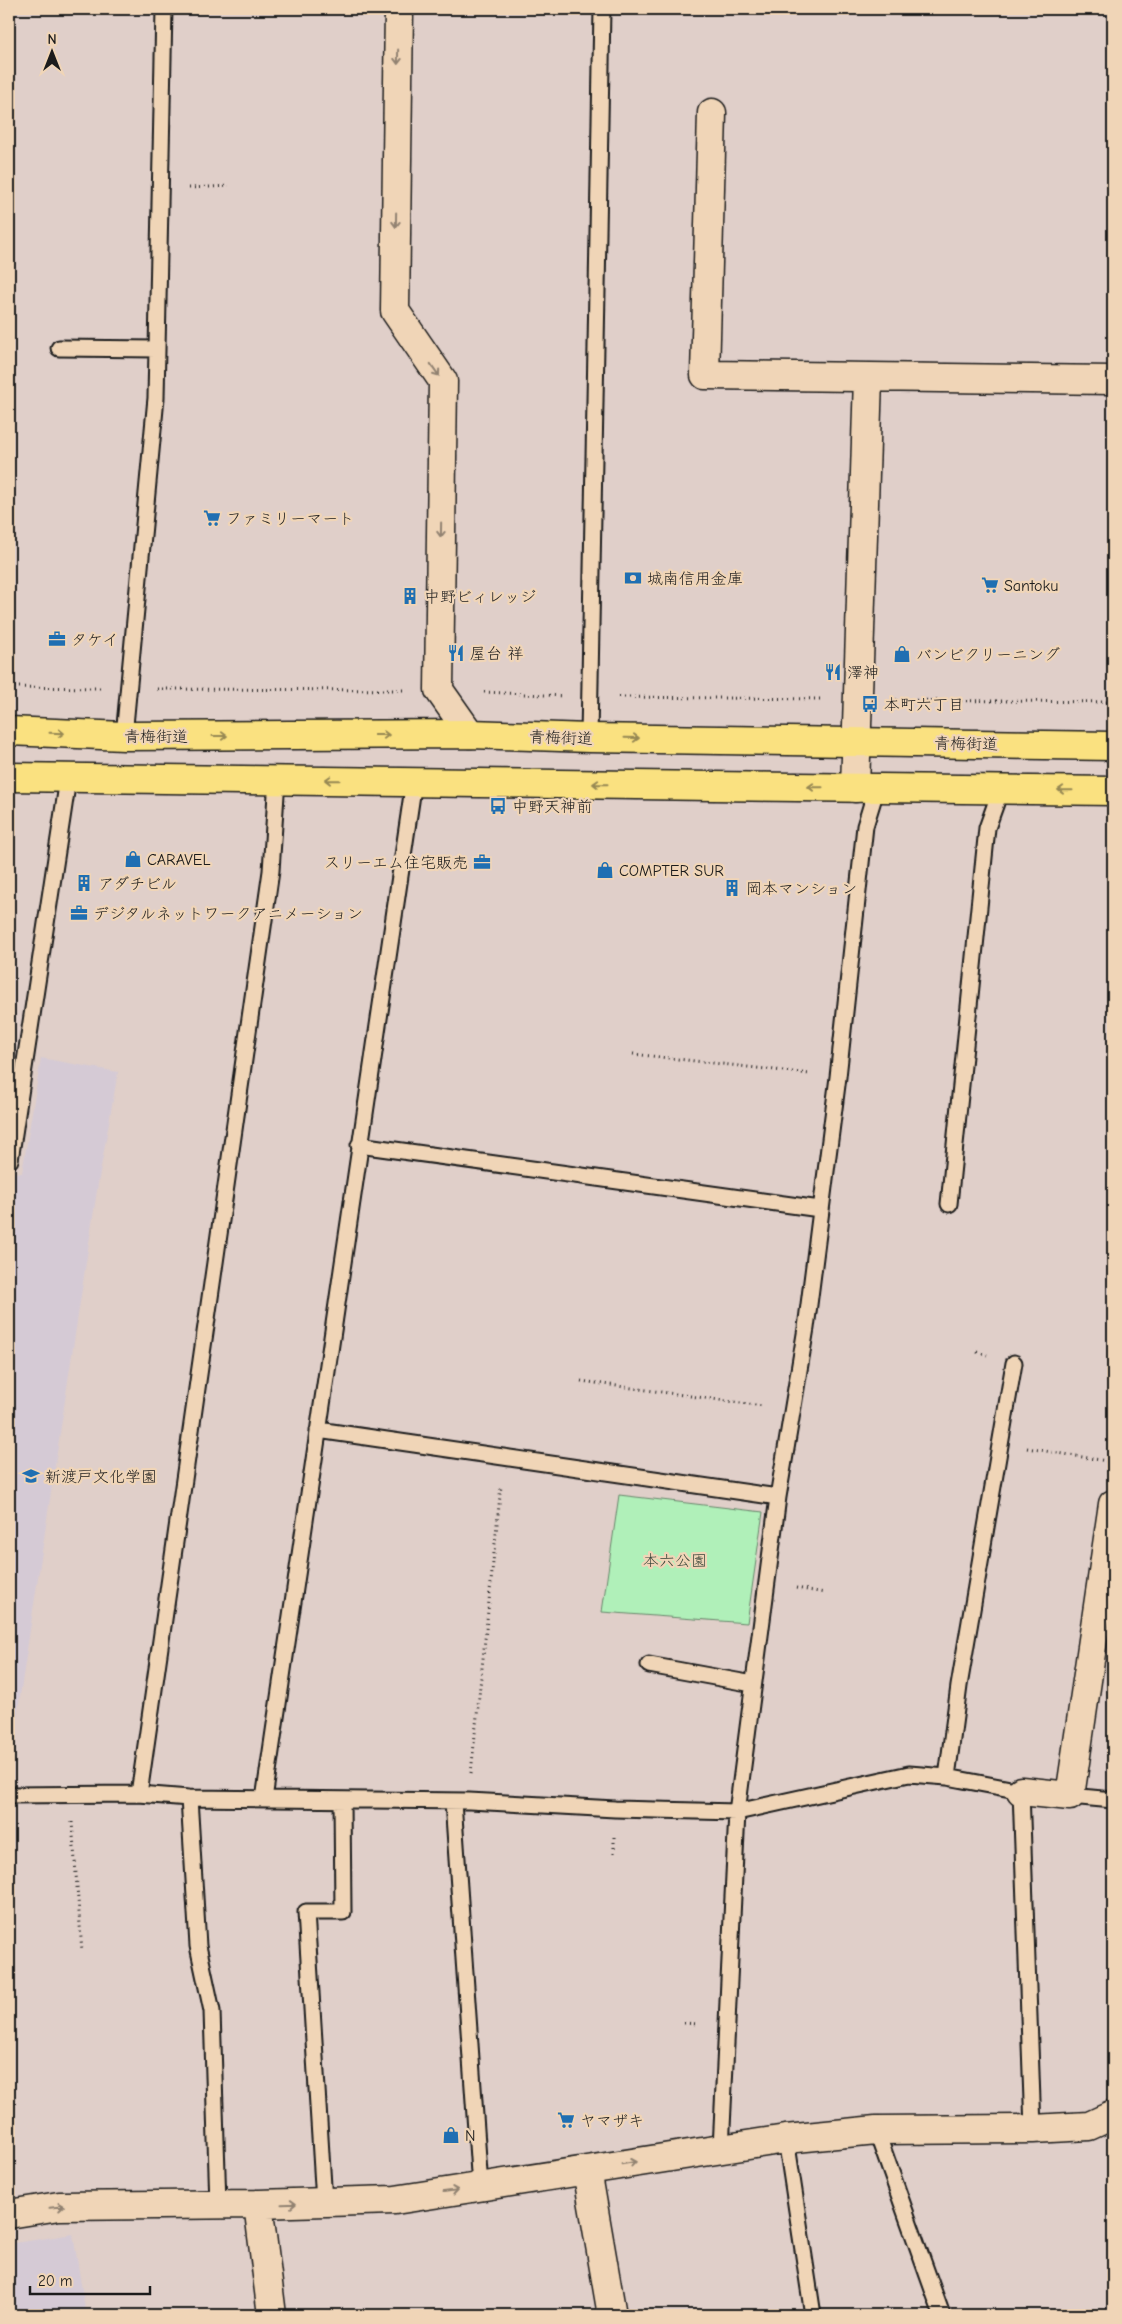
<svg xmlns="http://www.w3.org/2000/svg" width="1122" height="2324" font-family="'Comic Neue','Klee One',sans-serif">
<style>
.built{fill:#d5cad5}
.green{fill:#b0f0b9;stroke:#66866a}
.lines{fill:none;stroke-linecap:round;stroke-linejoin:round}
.service-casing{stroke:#1c1c1c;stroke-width:19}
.minor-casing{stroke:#1c1c1c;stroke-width:31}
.primary-casing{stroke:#1c1c1c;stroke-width:31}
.path{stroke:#1c1c1c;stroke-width:3;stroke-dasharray:1 4;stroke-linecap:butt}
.service{stroke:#f0d5b7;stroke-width:15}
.minor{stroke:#f0d5b7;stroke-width:28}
.primary{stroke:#fae180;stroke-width:28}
.oneway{stroke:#918271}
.oneway2{stroke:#968853}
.labels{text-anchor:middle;stroke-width:4.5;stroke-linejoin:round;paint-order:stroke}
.poi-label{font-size:16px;fill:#1c1c1c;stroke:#f0d5b7;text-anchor:start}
.street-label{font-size:16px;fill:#1c1c1c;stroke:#f0d5b7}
.park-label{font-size:16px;fill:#3a463b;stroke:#f0d5b7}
</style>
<rect width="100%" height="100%" fill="#e0cfc9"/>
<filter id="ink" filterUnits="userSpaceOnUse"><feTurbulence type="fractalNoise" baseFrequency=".02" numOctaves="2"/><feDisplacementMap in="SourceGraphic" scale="10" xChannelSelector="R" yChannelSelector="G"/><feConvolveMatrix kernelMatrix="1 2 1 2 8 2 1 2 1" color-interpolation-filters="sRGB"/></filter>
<g filter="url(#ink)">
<path class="built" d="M41,1058L118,1072L98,1184L9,1768V1172L22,1173Z
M73,2234L86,2315H9V2244Z"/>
<path class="green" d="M619,1495L763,1512L747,1623L602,1612Z"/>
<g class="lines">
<g class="service-casing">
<path id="service" d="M59,348L157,349
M124,736L156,398L164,9
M589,738L602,9
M359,1145L820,1209
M10,1160L68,779
M949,1204L987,828L1001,789
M318,1430L778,1497
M649,1665L753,1684
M947,1777L959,1686L1014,1363
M139,1794L271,871L277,779
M9,1795L139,1794L189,1798L469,1801L615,1809L737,1812L909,1774L947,1777L1021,1791L1033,2129
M1070,1796L1113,1800
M189,1798L198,1946L212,2011L218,2205
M264,1799L414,781
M453,1802L480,2187
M876,2130L942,2315
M786,2139L813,2315
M721,2149L737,1812L778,1497L806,1328L838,1077L865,826L877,787
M324,2202L306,1912H343L342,1800"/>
</g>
<g class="minor-casing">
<path id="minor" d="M399,9L395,311L443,381L439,690L470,734
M712,113L705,375L1113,380
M855,788L868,378
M1021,1791L1070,1796L1113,1504
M587,2170L612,2315
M258,2204L272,2315
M9,2214L59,2206L258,2204L395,2200L786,2139L876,2130L1033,2129L1089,2126L1113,2115"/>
</g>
<g class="primary-casing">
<path id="primary" d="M9,731L124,736L470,734L589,738L1113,746
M9,777L1113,791"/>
</g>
<path class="path" d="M189,188L229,186
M9,687L100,688
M157,689L405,690
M484,692L563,696
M619,697L823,699
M891,700L1113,702
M633,1054L810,1074
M977,1352L987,1355
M581,1381L763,1406
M1027,1448L1113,1462
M796,1588L825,1593
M471,1773L501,1486
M72,1822L82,1951
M614,1853V1836
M684,2023L698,2024"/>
<use href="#service" class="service"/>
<use href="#minor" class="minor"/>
<use href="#primary" class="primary"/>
</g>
<defs><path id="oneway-shaft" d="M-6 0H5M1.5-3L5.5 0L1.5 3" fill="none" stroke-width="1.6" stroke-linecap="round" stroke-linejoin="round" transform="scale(1.25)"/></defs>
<g class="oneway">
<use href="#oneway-shaft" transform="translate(398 57) rotate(91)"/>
<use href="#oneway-shaft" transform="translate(396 220) rotate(91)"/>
<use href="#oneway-shaft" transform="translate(435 370) rotate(55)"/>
<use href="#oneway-shaft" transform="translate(441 530) rotate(91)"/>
<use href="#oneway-shaft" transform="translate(629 2163) rotate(-9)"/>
<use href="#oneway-shaft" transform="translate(451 2191) rotate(-8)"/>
<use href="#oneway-shaft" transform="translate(289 2204) rotate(-2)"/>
<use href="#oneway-shaft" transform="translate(57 2207) rotate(-6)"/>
</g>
<g class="oneway2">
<use href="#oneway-shaft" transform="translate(57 733) rotate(2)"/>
<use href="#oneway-shaft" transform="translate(382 735)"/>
<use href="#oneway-shaft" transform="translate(220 736)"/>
<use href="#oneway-shaft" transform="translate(632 738) rotate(1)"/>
<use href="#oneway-shaft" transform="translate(332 780) rotate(-179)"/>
<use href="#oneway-shaft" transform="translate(600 784) rotate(-179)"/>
<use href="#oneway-shaft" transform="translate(815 787) rotate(-179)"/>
<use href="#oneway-shaft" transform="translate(1065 790) rotate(-179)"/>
</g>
</g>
<defs>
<g id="supermarket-bare" transform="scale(1.35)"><path d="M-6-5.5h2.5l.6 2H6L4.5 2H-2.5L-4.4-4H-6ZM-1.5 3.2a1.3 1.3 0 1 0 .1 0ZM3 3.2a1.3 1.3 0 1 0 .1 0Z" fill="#1f6fb2" stroke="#f0d5b7" stroke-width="2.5" paint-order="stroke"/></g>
<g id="bank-bare" transform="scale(1.35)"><path d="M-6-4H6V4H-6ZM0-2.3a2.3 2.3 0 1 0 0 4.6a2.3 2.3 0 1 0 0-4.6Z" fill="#1f6fb2" stroke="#f0d5b7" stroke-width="2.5" paint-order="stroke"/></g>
<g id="building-bare" transform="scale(1.35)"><path d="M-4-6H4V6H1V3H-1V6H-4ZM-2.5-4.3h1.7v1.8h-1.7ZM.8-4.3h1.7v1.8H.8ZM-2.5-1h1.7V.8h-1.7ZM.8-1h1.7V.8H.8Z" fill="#1f6fb2" stroke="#f0d5b7" stroke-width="2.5" paint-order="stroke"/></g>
<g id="office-bare" transform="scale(1.35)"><path d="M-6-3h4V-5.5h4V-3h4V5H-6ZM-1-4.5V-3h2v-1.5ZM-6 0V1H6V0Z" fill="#1f6fb2" stroke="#f0d5b7" stroke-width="2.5" paint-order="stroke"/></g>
<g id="restaurant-bare" transform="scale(1.35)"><path d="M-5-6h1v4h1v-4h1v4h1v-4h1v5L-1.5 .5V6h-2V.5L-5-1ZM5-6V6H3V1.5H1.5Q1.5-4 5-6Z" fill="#1f6fb2" stroke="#f0d5b7" stroke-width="2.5" paint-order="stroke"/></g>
<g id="shop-bare" transform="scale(1.35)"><path d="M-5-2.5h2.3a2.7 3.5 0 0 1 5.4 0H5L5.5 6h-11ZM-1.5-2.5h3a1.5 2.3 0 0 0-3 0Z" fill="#1f6fb2" stroke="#f0d5b7" stroke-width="2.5" paint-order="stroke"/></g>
<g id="bus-bare" transform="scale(1.35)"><path d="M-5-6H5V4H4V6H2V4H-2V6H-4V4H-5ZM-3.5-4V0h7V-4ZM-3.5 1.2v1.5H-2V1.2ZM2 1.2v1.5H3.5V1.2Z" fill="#1f6fb2" stroke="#f0d5b7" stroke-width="2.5" paint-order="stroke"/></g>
<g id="university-bare" transform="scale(1.35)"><path d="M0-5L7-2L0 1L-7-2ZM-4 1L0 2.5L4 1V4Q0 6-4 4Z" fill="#1f6fb2" stroke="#f0d5b7" stroke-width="2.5" paint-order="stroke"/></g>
</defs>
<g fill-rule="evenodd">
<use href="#supermarket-bare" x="212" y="518"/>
<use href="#bank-bare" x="633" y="578"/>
<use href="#supermarket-bare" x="990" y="585"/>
<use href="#building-bare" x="410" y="596"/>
<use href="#office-bare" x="57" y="639"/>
<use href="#restaurant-bare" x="456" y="653"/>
<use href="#shop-bare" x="902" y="654"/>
<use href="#restaurant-bare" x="833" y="672"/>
<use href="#bus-bare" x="870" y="704"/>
<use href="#bus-bare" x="498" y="806"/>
<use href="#shop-bare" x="133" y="859"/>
<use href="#office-bare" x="482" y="862"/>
<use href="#shop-bare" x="605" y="870"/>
<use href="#building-bare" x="84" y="883"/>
<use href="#building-bare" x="732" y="888"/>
<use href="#office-bare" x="79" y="913"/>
<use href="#university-bare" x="31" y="1476"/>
<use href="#supermarket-bare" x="566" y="2120"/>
<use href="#shop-bare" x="451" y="2135"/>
</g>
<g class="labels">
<g class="poi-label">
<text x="226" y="524">ファミリーマート</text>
<text x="647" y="584">城南信用金庫</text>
<text x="1004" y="591">Santoku</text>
<text x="424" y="602">中野ビィレッジ</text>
<text x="71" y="645">タケイ</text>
<text x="470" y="659">屋台 祥</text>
<text x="916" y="660">バンビクリーニング</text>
<text x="847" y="678">澤神</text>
<text x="884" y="710">本町六丁目</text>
<text x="512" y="812">中野天神前</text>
<text x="147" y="865">CARAVEL</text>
<text x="468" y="868" text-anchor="end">スリーエム住宅販売</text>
<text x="619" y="876">COMPTER SUR</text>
<text x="98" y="889">アダチビル</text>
<text x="746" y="894">岡本マンション</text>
<text x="93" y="919">デジタルネットワークアニメーション</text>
<text x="45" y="1482">新渡戸文化学園</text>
<text x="580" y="2126">ヤマザキ</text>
<text x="465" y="2141">N</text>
</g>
<g class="street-label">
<text x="156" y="742">青梅街道</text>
<text transform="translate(561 737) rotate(2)" y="6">青梅街道</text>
<text transform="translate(966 743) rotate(1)" y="6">青梅街道</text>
</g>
<g class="park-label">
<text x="675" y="1566">本六公園</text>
</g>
</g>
<rect width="1122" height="2324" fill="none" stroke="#f0d5b7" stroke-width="30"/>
<rect x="15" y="15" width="1092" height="2294" fill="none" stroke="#1c1c1c" stroke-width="2" filter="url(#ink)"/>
<g transform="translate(52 52)" stroke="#f0d5b7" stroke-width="4" paint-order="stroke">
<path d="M0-4L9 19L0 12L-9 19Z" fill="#1c1c1c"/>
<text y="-8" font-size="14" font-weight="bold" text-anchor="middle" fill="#1c1c1c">N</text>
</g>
<path d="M30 2286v8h120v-8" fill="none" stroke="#1c1c1c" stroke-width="2.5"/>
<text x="38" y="2286" font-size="15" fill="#1c1c1c" stroke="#f0d5b7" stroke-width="4" paint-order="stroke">20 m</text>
</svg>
